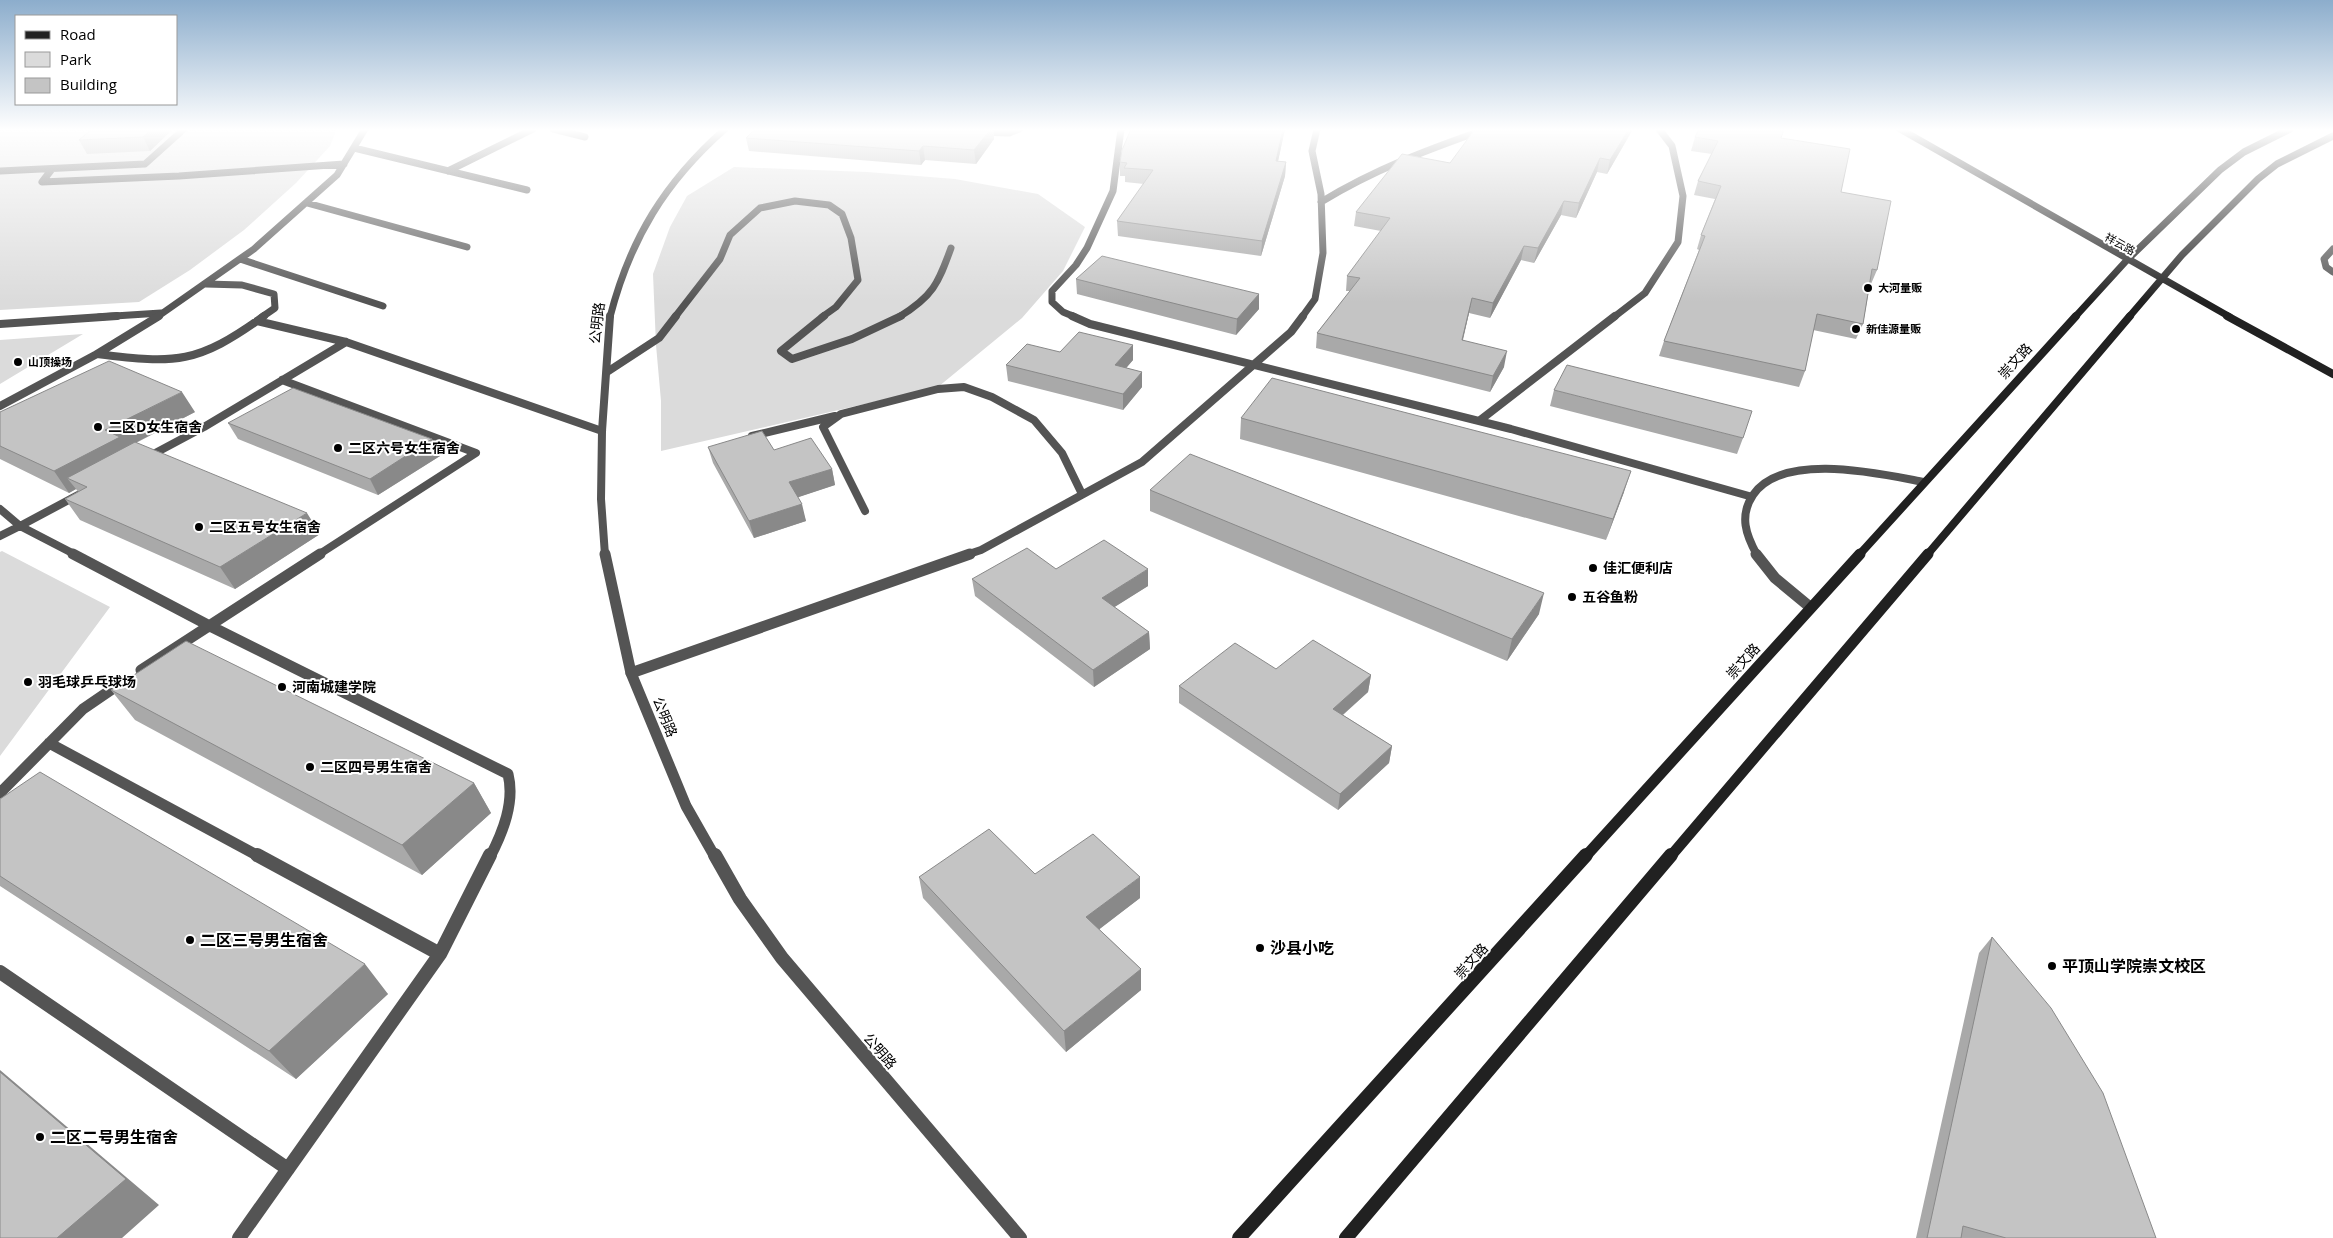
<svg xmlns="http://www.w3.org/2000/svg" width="2333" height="1238" font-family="'Open Sans','Noto Sans SC',sans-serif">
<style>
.green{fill:#dbdbdb}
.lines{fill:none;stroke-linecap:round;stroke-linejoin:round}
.service{stroke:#545454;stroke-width:7}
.minor-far3{stroke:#545454;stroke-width:7}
.minor-far2{stroke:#545454;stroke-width:8}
.minor-far1{stroke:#545454;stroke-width:11}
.minor{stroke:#545454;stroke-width:14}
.tertiary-far3{stroke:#545454;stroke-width:7}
.tertiary-far2{stroke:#545454;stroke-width:8}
.tertiary-far1{stroke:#545454;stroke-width:11}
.tertiary{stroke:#545454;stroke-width:14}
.secondary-far3{stroke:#212121;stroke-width:7}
.secondary-far2{stroke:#212121;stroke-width:8}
.secondary-far1{stroke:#212121;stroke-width:11}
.secondary{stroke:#212121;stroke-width:14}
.wall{fill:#a9a9a9}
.shaded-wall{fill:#898989}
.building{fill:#c4c4c4;stroke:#898989}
.poi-dot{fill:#000;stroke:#fff;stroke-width:2}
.labels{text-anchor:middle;stroke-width:4;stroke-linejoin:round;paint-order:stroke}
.far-street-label{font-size:11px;fill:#000;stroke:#fff}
.far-poi-label{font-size:11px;font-weight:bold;fill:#000;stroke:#fff;text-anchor:start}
.street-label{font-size:14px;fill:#000;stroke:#fff}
.poi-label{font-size:14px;font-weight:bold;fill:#000;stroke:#fff;text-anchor:start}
.near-poi-label{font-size:16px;font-weight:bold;fill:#000;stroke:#fff;text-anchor:start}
</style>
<rect width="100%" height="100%" fill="#fff"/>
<path class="green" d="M0,129H337L330,146L296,183L244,230L190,270L139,302L0,310Z
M734,167L867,172L955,179L1038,194L1085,227L1063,271L1022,318L938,387L661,451V401L656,345L653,274L670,227L687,196Z
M83,334L0,384V340Z
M2,551L110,607L0,756V552Z"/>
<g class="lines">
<path class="service" d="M2333,249L2324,259L2326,267L2333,272"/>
<path class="minor-far3" d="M553,129L585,137
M981,132L1009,133L1019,129
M354,148L527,190
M52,169L42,182L179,176L344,164
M0,171L145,164L184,129
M448,171L533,129
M1321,202C1375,169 1427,150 1486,129
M307,203L467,247
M240,259L383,306
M206,284L242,285L274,294L275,308L262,317
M99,317L161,313
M157,317L254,249L337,175L365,129
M675,317L720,259L730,235L760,208L795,201L829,205L842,214L851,238L858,280L836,307L822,317
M899,317C933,296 938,284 951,248
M1075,317L1063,312L1052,302V291L1076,265L1087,248L1113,191L1121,129
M1302,317L1315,299L1323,253L1321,194L1312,151L1317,129
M1614,317L1645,293L1678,242L1683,196L1672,146L1659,129"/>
<path class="minor-far2" d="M824,316L781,351L792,359L852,339L901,316
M1072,316L1090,324L1511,429L1749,496
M257,321L346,342L602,431
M0,324L117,316
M97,354C177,364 197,364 264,316
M607,372L659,338L676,316
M282,380L476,453L318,555
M0,406L97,354L159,316
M1479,421L1615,316
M752,436L835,416
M146,458L204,427L346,342
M0,509L20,526L0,536
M865,511L823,427L841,414L938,389L964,387L992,397L1034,420L1062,453L1082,494
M76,555L20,526L78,495
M966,555L981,550L1142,462L1291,332L1303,316
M1757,555C1746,535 1739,516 1753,495C1783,451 1881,474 1924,482"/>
<path class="minor-far1" d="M73,554L208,625L508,774C515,802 503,832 490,857
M1756,554L1775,578L1810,607
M141,670L320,554
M631,673L970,554
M49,743L260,857
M0,793L83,709L121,683"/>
<path class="minor" d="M257,855L440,954
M0,972L288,1169
M239,1238L440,954L490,855"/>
<path class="tertiary-far3" d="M610,317C630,239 665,182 725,129"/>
<path class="tertiary-far2" d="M605,555L601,499L602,431L610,316"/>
<path class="tertiary-far1" d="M605,554L631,673L686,806L715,857"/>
<path class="tertiary" d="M715,855L740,899L782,958L1020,1238"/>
<path class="secondary-far3" d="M1900,129L2230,317
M2075,317L2127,260L2220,170L2244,152L2290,129
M2129,317L2182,255L2258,179L2277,164L2333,136"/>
<path class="secondary-far2" d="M2227,316L2333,374
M1859,555L2076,316
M1927,555L2130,316"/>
<path class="secondary-far1" d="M1585,857L1860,554
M1670,857L1928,554"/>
<path class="secondary" d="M1239,1238L1586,855
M1346,1238L1671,855"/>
</g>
<path class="wall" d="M173,129L150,151L87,154L79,140Z
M755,129H993L994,139L976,164L925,160L921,165L749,151L746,138Z
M1131,129H1285L1278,161L1286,162L1285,176L1261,256L1118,236L1117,221L1144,184L1125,182V176H1120V162Z
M1633,129L1607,174L1597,172L1576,218L1561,215L1534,263L1521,260L1490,318L1469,313L1463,340L1504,367L1490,392L1316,348L1317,333L1350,291H1346L1347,276L1381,231L1354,226L1356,212L1450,163L1528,130Z
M1695,137L1781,138L1841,192L1877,270L1871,284H1870L1863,324L1856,339L1813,330L1805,371L1799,387L1659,356L1664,341L1699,250L1697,249L1701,235L1715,199L1694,195L1698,181L1712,154L1691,151Z
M1076,279L1259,294V309L1236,335L1077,294Z
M1133,345V360L1126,368L1142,372V387L1123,410L1008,381L1006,365L1060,352Z
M1554,390L1743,438L1737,454L1550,406Z
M0,412H195L136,443L320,534L235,589L80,520L65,499L78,492L76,489L69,493L0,459Z
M1241,418L1624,492L1606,540L1240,439Z
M228,423L432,439L440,456L378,495L238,439Z
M708,447L832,469L835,485L798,497L806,521L754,538L713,463Z
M1150,490L1539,614L1507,661L1150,511Z
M1056,569L1148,586L1114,607L1149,632L1150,649L1094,687L975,596L972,579Z
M1276,669L1371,675L1368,692L1343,715L1392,746L1389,763L1338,810L1179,703V686Z
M111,690L474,783L491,813L422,875L135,720Z
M0,799L388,994L296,1079L0,886Z
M1035,874L1140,898L1099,929L1141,969V990L1066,1052L923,898L919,877Z
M1992,937L2156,1238H1916L1979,953Z"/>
<path class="shaded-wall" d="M151,129H173L150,151L143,137Z
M991,129H993L994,139L976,164L974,150Z
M1283,129H1285L1275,175L1276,161Z
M1629,129H1633L1607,174L1610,160Z
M923,146L925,160L921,165L919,151Z
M1600,158L1597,172L1576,218L1579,203Z
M1286,162L1285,176L1261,256L1262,241Z
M1564,201L1561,215L1534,263L1538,248Z
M1524,246L1521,260L1490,318L1493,303Z
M1259,294V309L1236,335L1237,319Z
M1472,298L1469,313L1459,355L1462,340Z
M1133,345V360L1115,381V365Z
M1507,351L1504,367L1490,392L1493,376Z
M1142,372V387L1123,410V394Z
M182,392L195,412L67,478L76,489L69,493L54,471L105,430Z
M432,439L440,456L378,495L370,479Z
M832,469L835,485L793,499L789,482Z
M1631,471L1624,492L1606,540L1613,519Z
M802,504L806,521L754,538L749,521Z
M307,513L320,534L235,589L220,567Z
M1148,569V586L1102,615V598Z
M1544,593L1539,614L1507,661L1512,639Z
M1149,632L1150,649L1094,687L1093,670Z
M1371,675L1368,692L1330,726L1333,709Z
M1392,746L1389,763L1338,810L1340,794Z
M474,783L491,813L422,875L402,845Z
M1140,877V898L1088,938L1086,917Z
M365,964L388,994L296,1079L269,1051Z
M1141,969V990L1066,1052L1064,1031Z
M0,1070L159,1205L122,1238H57L0,1072Z"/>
<path class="building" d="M92,129H151L143,137L79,140Z
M755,129H991L974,150L923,146L919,151L746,138Z
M1131,129H1283L1276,161L1286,162L1262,241L1117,221L1153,170L1124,168L1127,163L1120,162L1122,150Z
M1475,129H1524L1528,130L1529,129H1629L1610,160L1600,158L1579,203L1564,201L1538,248L1524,246L1493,303L1472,298L1462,340L1507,351L1493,376L1317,333L1360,278L1347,276L1390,218L1356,212L1402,154L1450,163Z
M1699,129H1784L1781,138L1850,149L1841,192L1891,201L1877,270L1872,269L1863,324L1817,314L1805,371L1664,341L1705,236L1701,235L1721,186L1698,181L1718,141L1695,137Z
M1102,256L1259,294L1237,319L1076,279Z
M1079,332L1133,345L1115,365L1142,372L1123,394L1006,365L1027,344L1060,352Z
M109,361L182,392L105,430L120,437L54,471L0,446V412Z
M1567,365L1752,411L1743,438L1554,390Z
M1272,378L1631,471L1613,519L1241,418Z
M293,388L432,439L370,479L228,423Z
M762,431L774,450L811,438L832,469L789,482L802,504L749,521L708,447Z
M135,442L307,513L220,567L65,499L87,487L67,478Z
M1190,454L1544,593L1512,639L1150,490Z
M1104,540L1148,569L1102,598L1149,632L1093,670L972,579L1027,548L1056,569Z
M1313,640L1371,675L1333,709L1392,746L1340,794L1179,686L1235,643L1276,669Z
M186,641L474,783L402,845L111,690Z
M40,772L365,964L269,1051L0,876V799Z
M989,829L1035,874L1093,834L1140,877L1086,917L1141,969L1064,1031L919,877Z
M1992,937L2051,1008L2103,1093L2156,1238H2006L1963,1226L1961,1238H1927Z
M0,1072L126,1179L57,1238H0Z"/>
<linearGradient id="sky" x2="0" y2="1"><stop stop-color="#8cadcc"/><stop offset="0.43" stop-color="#fff"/><stop offset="1" stop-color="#fff" stop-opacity="0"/></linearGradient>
<rect width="2333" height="302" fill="url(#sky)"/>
<g class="poi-dot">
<circle cx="1868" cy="288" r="5"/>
<circle cx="1856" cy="329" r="5"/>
<circle cx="18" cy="362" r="5"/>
<circle cx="98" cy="427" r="5"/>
<circle cx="338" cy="448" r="5"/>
<circle cx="199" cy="527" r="5"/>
<circle cx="1593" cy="568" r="5"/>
<circle cx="1572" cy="597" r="5"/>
<circle cx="28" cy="682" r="5"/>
<circle cx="282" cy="687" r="5"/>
<circle cx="310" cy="767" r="5"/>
<circle cx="190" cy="940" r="5"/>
<circle cx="1260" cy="948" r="5"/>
<circle cx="2052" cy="966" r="5"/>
<circle cx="40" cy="1137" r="5"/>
</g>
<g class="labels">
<g class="far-street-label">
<text transform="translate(2120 244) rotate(29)" y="4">祥云路</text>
</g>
<g class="far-poi-label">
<text x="1878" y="292">大河量贩</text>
<text x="1866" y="333">新佳源量贩</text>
<text x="28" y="366">山顶操场</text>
</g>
<g class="street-label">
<text transform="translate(597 323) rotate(-83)" y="5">公明路</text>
<text transform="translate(2015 361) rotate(-48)" y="5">崇文路</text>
<text transform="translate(1743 661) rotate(-48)" y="5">崇文路</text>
<text transform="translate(665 717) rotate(68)" y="5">公明路</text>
<text transform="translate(1471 961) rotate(-48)" y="5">崇文路</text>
<text transform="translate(880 1051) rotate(49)" y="5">公明路</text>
</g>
<g class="poi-label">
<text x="108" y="432">二区D女生宿舍</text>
<text x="348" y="453">二区六号女生宿舍</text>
<text x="209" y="532">二区五号女生宿舍</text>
<text x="1603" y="573">佳汇便利店</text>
<text x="1582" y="602">五谷鱼粉</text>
<text x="38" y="687">羽毛球乒乓球场</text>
<text x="292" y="692">河南城建学院</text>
<text x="320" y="772">二区四号男生宿舍</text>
</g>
<g class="near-poi-label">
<text x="200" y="946">二区三号男生宿舍</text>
<text x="1270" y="954">沙县小吃</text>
<text x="2062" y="972">平顶山学院崇文校区</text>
<text x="50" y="1143">二区二号男生宿舍</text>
</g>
</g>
<rect x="15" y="15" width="162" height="90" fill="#ffffff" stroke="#999999"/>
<rect x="25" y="31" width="25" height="8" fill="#212121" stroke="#999999"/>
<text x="60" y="40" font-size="15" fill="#000000">Road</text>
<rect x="25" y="52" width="25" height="15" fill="#dbdbdb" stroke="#999999"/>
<text x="60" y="65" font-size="15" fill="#000000">Park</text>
<rect x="25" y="78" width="25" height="15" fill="#c4c4c4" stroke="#999999"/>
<text x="60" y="90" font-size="15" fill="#000000">Building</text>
</svg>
